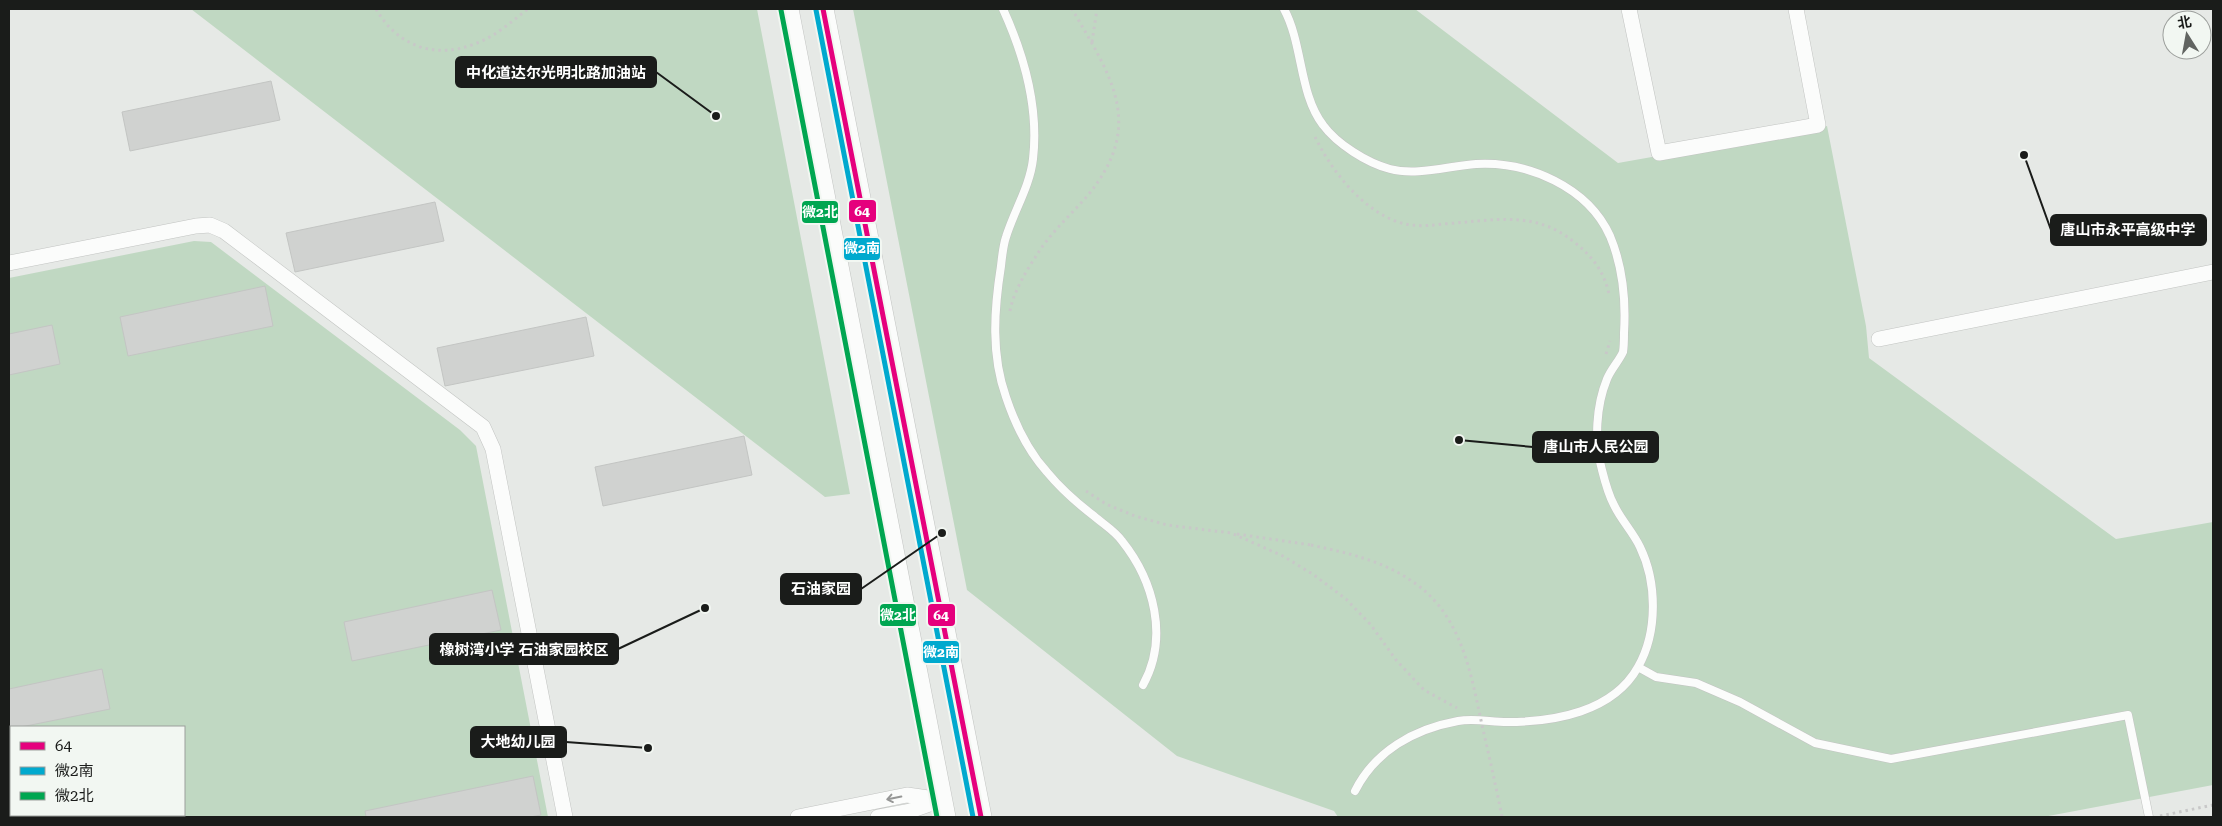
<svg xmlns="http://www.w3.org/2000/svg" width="2222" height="826" font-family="'Roboto Serif','Noto Sans SC',serif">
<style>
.green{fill:#c0d8c2;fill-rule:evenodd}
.building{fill:#d0d2d0;stroke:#c3c5c3}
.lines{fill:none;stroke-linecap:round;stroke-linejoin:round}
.service-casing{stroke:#c2c4c2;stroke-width:9}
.minor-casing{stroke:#c2c4c2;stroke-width:16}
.secondary-casing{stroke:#c2c4c2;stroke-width:22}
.path{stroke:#c8c8c8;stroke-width:3;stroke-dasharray:2.5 4;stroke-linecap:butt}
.service{stroke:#fbfcfb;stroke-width:8}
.minor{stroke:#fbfcfb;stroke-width:15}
.secondary{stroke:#fbfcfb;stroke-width:21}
.path-bridge{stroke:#c8c8c8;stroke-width:3;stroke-dasharray:2.5 4;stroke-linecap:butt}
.bus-1-casing{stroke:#f2f7f2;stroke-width:9}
.bus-2-casing{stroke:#f2f7f2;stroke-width:9}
.bus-3-casing{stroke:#f2f7f2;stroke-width:9}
.bus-1{stroke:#e5007d;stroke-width:5}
.bus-2{stroke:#00a9ce;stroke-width:5}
.bus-3{stroke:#00a651;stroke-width:5}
.oneway{stroke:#969796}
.leader{fill:none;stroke:#1a1c1a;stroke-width:2}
.callout-dot{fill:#1a1c1a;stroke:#f2f7f2;stroke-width:2}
.callout{fill:#1a1c1a;stroke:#1a1c1a;stroke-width:2}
.callout-label{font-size:15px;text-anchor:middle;font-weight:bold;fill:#fff}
.line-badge{stroke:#f2f7f2;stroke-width:2}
.badge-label{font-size:14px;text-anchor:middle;font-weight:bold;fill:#fff}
</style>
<rect width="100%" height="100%" fill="#e6e9e6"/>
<path class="green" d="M191,9H757L850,494L825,497Z
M853,9H1415L1618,163L1827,126L1866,326L1869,358L2116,539L2213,522V785L2043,817H1338L1334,811L1177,756L967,590Z
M194,241L211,242L460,430L476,446L548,817H9V278ZM11,727H184V815H11Z"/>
<path class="building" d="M271,81L280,120L130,151L122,112Z
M435,202L444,241L295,272L286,233Z
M265,286L273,326L128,356L120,317Z
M586,317L594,356L445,386L437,348Z
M52,325L60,364L9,375V334Z
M744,436L752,475L603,506L595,467Z
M492,590L501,630L352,661L344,622Z
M102,669L110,709L21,727H11L9,730V689Z
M533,776L541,815L530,817H366L365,811Z"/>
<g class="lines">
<g class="service-casing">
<path id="service" d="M1003,9C1024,55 1039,107 1033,159C1030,186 1014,211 1006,237C1003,246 1002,257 1001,266C994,310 991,355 1006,397C1015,424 1028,451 1047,472C1061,489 1077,503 1094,516C1103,524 1115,531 1122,541C1154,581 1169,638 1143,685
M1284,9C1303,44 1299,94 1323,125C1337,144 1367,163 1390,169C1417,176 1448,166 1476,164C1528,161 1588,187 1610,236C1623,267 1626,300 1624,333C1624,339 1624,346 1623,352C1619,361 1611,369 1607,379C1596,406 1594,441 1602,470C1605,482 1608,494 1614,505C1621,520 1633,532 1640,547C1657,582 1658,632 1638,667C1613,712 1554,722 1507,722C1491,722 1474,718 1458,721C1414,729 1375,751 1355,791
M1638,667L1656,677L1696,683L1740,702L1815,743L1891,759L2128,715L2149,817"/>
</g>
<g class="minor-casing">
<path id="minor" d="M1629,9L1659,153L1818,125L1796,9
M9,263L196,226L210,225L224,231L483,427L493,449L565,817
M1879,339L2213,272
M798,817L907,795L942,800
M878,817L910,811L938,801"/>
</g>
<g class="secondary-casing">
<path id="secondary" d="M788,9L945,817
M823,9L981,817"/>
</g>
<path class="path" d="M376,9C398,47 436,60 477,43C496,36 512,21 528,9
M1092,42L1097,9
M1315,137C1332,171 1361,209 1398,222C1413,227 1429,226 1443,224C1491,221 1534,209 1574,242C1592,256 1604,271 1609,294
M1010,311C1014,290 1027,270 1038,253C1052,231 1072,214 1088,195C1146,125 1111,76 1072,9
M1606,354L1610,341
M1086,491L1106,504L1135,516L1167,525L1231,533L1283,556L1314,575L1346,599L1371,625L1396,660L1424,690L1457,708
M1237,534L1311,545
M2160,816L2213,805"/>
<use href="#service" class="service"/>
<use href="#minor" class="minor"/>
<use href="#secondary" class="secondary"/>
<path class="path-bridge" d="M1311,545C1348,553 1385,561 1416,584C1462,617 1471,674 1482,725C1489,756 1496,786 1502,817"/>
<g class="bus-1-casing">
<path id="bus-1" d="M823,9L981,817"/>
</g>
<g class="bus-2-casing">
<path id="bus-2" d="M816,10L973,817"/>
</g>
<g class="bus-3-casing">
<path id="bus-3" d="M781,10L937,817"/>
</g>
<use href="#bus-1" class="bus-1"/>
<use href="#bus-2" class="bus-2"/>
<use href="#bus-3" class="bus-3"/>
</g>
<defs><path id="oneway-shaft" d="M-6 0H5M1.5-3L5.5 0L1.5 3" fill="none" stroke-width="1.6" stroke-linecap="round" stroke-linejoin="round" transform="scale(1.25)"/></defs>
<use class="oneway" href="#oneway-shaft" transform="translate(894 798) rotate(169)"/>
<path class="leader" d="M716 116L656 72M2024 155L2051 230M1459 440L1533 447M942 533L861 589M705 608L618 649M648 748L566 742"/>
<g class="callout-dot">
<circle cx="716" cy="116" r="5"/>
<circle cx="2024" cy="155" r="5"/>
<circle cx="1459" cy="440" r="5"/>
<circle cx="942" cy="533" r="5"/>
<circle cx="705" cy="608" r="5"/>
<circle cx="648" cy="748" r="5"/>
</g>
<g class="callout">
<rect x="456" y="57" width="200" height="30" rx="5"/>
<rect x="2051" y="215" width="155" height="30" rx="5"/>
<rect x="1533" y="432" width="125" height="30" rx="5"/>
<rect x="781" y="574" width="80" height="30" rx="5"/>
<rect x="430" y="634" width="188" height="30" rx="5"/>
<rect x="471" y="727" width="95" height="30" rx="5"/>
</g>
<g class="callout-label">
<text x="556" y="78">中化道达尔光明北路加油站</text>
<text x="2128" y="235">唐山市永平高级中学</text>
<text x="1596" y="452">唐山市人民公园</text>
<text x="821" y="594">石油家园</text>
<text x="524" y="655">橡树湾小学 石油家园校区</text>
<text x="518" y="747">大地幼儿园</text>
</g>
<g class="line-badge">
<rect x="848" y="199" width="29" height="24" rx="5" fill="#e5007d"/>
<rect x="801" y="200" width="38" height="24" rx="5" fill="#00a651"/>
<rect x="843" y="237" width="38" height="24" rx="5" fill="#00a9ce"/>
<rect x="927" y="603" width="29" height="24" rx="5" fill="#e5007d"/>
<rect x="879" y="603" width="38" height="24" rx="5" fill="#00a651"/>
<rect x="922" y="640" width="38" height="24" rx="5" fill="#00a9ce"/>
</g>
<g class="badge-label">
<text x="862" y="216">64</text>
<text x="820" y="217">微2北</text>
<text x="862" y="253">微2南</text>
<text x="941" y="620">64</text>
<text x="898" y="620">微2北</text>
<text x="941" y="657">微2南</text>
</g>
<rect width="2222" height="826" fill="none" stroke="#1a1c1a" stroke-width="20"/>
<rect x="10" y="726" width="175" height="90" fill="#f2f7f2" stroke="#9c9f9c"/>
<rect x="20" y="742" width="25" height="8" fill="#e5007d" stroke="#9c9f9c"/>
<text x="55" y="751" font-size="15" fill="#1a1c1a">64</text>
<rect x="20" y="767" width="25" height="8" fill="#00a9ce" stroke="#9c9f9c"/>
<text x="55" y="776" font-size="15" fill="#1a1c1a">微2南</text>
<rect x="20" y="792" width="25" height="8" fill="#00a651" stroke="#9c9f9c"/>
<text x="55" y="801" font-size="15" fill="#1a1c1a">微2北</text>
<g transform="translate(2187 35) rotate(349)"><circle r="24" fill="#f2f7f2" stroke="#9c9f9c"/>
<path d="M0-4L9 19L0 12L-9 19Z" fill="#616461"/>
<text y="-8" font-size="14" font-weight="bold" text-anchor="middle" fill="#1a1c1a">北</text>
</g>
</svg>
